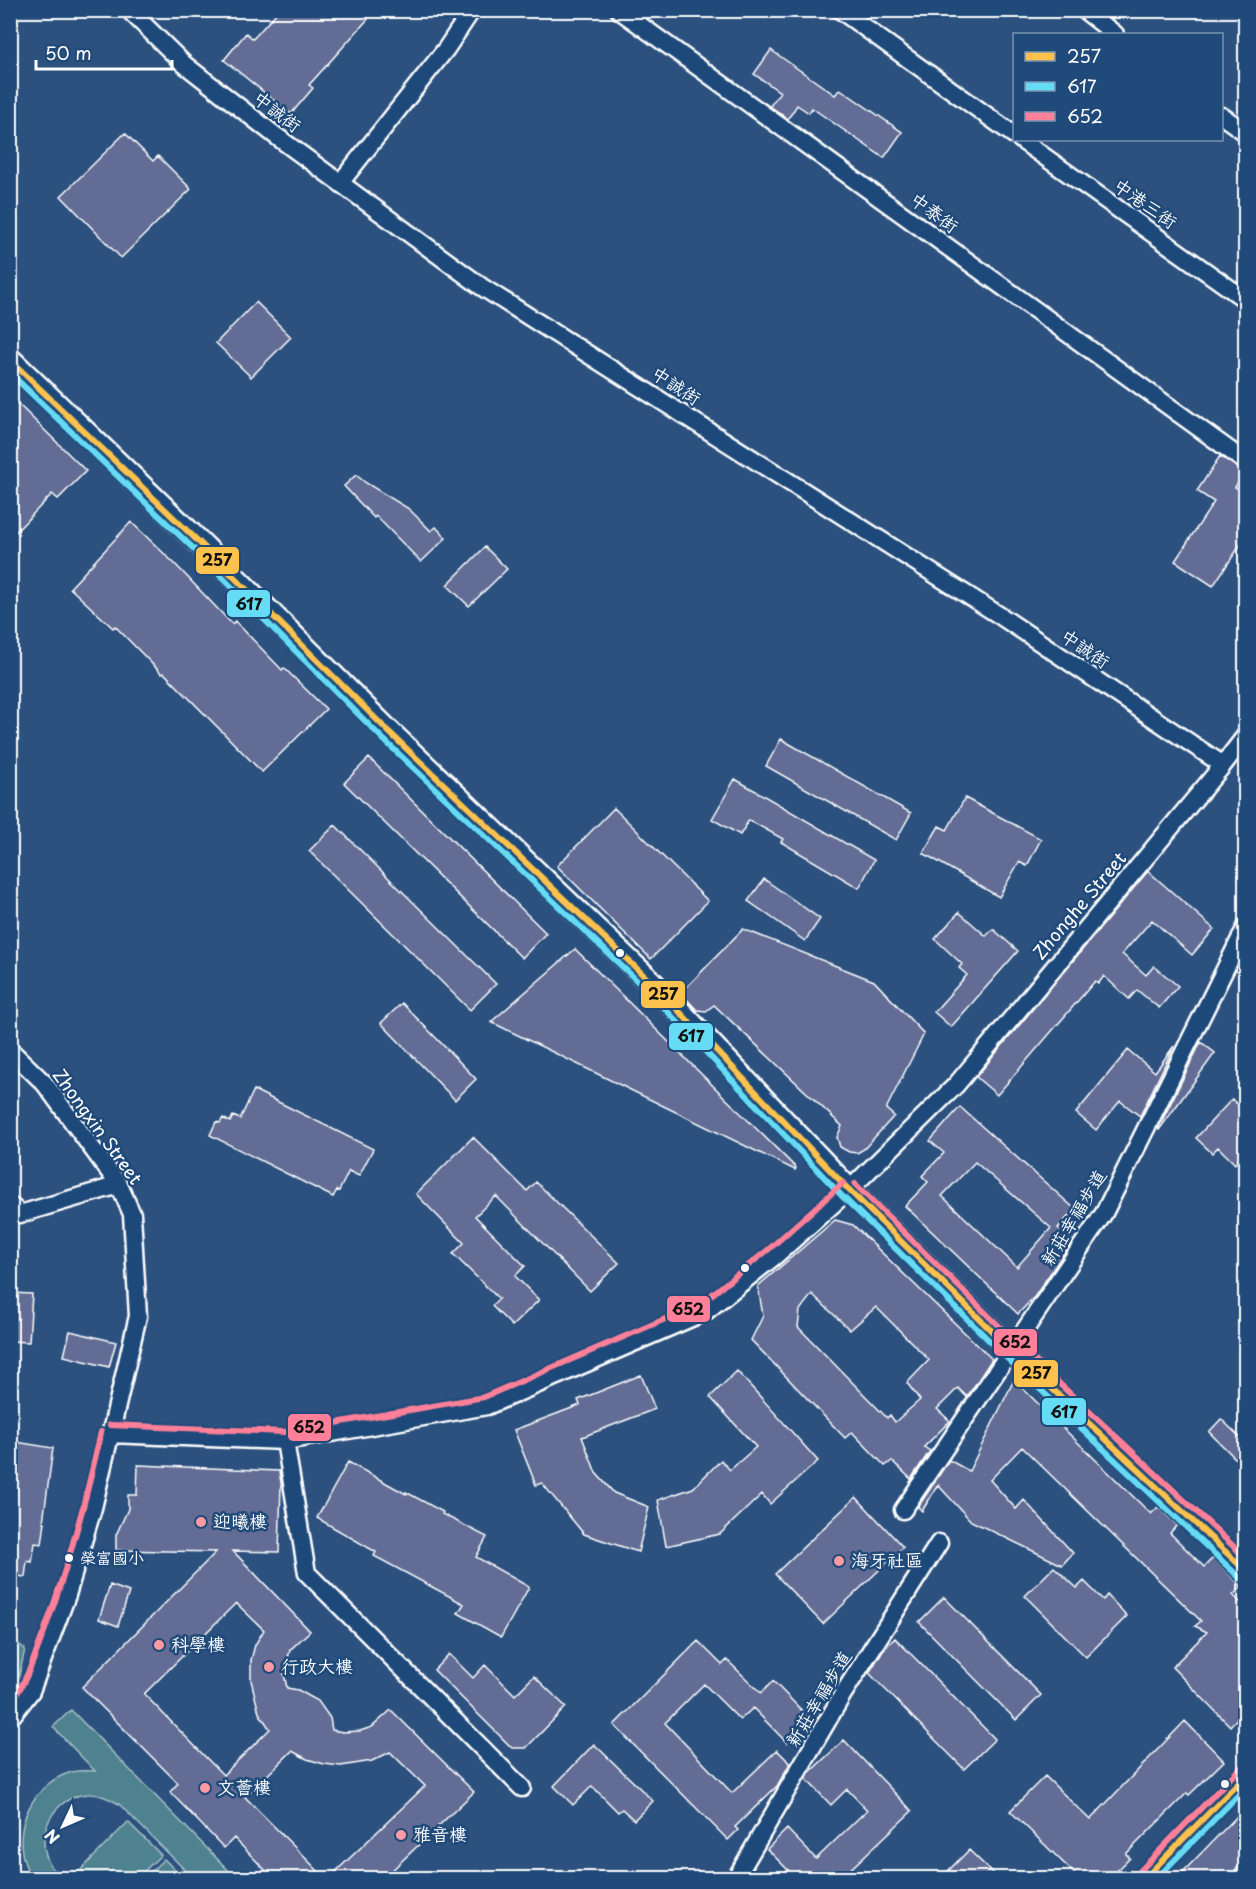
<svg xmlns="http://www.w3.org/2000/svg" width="1256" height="1889" font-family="'Playpen Sans','LXGW WenKai TC',sans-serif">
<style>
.green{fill:#4f828f;stroke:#a7c0c7;stroke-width:1.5}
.building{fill:#626c95;stroke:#fff;stroke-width:1.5;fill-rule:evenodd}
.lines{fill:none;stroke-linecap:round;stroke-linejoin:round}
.street-casing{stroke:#fff;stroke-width:21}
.secondary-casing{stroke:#fff;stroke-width:27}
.street{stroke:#1f4a7a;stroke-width:16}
.secondary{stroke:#1f4a7a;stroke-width:22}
.bus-1-casing{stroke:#1f4a7a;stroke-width:10}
.bus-2-casing{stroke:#1f4a7a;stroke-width:10}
.bus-3-casing{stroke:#1f4a7a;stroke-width:10}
.bus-1{stroke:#fcc24d;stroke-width:6}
.bus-2{stroke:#66dbf5;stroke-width:6}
.bus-3{stroke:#ff8098;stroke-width:6}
.bus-dot{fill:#fff;stroke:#1f4a7a;stroke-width:2}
.poi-dot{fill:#ff9aa2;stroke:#1f4a7a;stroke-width:2}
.labels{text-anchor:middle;stroke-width:5;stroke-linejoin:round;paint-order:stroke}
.bus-label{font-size:16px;fill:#fff;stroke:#1f4a7a;text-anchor:start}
.street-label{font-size:18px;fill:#fff;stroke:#1f4a7a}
.poi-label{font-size:18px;fill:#fff;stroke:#1f4a7a;text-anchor:start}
.line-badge{stroke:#1f4a7a;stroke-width:2}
.pale-badge-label{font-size:16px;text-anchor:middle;font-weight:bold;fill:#111}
</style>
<rect width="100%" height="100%" fill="#2c517f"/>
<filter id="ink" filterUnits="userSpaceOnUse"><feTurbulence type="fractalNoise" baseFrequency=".0167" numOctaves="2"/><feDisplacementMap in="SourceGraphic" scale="12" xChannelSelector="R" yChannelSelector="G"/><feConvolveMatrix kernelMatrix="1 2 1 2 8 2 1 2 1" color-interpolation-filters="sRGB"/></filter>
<g filter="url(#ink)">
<path class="green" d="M10,1637L25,1649L13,1702L10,1705Z
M71,1710L236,1878H193L119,1804C109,1798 99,1793 88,1794C54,1796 33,1835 50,1865C53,1870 58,1874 63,1878H32C7,1841 27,1784 72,1772C80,1770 87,1771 95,1771L53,1727Z
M128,1822L161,1855L137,1878H77L75,1876Z
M164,1859L183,1878H144Z"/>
<path class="building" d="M279,10H359L368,19L309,85L313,88L291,114L224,60L246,33L253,39Z
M771,50L835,95L840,89L902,132L884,158L812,108L809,113L797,105L788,119L770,106L780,92L754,74Z
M125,133L153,161L158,156L191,189L121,258L61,196Z
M256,302L291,337L251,377L216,343Z
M10,396L86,471L58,499L52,494L10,538Z
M1220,456L1245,472L1235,487L1245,494V538L1213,586L1175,561L1214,502L1197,491Z
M356,475L366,483L409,509L431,531L436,527L446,538L421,562L376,516L374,518L344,486Z
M131,522L174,563L232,624L235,621L282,670L284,668L326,709L262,772L164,673L162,674L115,626L113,628L70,588Z
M485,547L507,569L469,606L447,585Z
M781,739L911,813L896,840L766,766Z
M369,758L546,933L522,958L344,783Z
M735,779L874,860L859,888L781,842L783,839L749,820L740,835L712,819Z
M965,798L1041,839L1027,866L1019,862L999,897L923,853L939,826L947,830Z
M614,808L708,901L651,959L557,866Z
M335,825L496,984L470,1010L309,851Z
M1148,871L1214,929L1192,955L1152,920L1122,954L1146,975L1154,966L1178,986L1159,1008L1137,990L1129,999L1104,976L1098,984L1095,981L997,1095L976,1077Z
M764,879L820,919L805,941L748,901Z
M959,912L986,936L993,929L1018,951L951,1027L934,1012L967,975L959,968L962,964L935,939Z
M743,929L874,981L924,1034L886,1109L894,1116L864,1149L857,1153L849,1152L840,1147L837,1137L842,1126L714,1005L706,1011L697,1010L681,993Z
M575,949L796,1168L795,1170L491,1022Z
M402,1003L476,1079L455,1100L381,1023Z
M1201,1042L1215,1053L1159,1130L1158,1129Z
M1174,1046L1140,1116L1120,1101L1096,1130L1076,1113L1128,1050L1155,1072Z
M254,1090L373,1149L359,1176L349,1171L339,1191L337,1190L333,1197L210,1135L216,1122L220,1123L223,1118L230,1122L233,1116L240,1119Z
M1232,1099L1245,1111L1239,1121L1245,1128V1152L1235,1164L1218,1147L1212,1153L1196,1138Z
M960,1107L1075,1209L1058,1228L1072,1241L1035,1296L1018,1314L905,1206L928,1182L922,1176L944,1153L930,1141ZM975,1162L1051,1228L1017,1267L942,1196Z
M473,1137L527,1191L536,1182L619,1263L590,1291L496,1196L475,1216L525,1266L515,1276L539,1300L512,1326L492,1306L499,1299L453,1254L464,1243L416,1194Z
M835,1220L853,1225L992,1359L967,1397L958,1388L937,1409L950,1421L924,1447L930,1451L911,1479L892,1461L885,1466L852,1432L845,1438L751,1340L763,1316L758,1286ZM812,1294L850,1330L876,1307L929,1360L907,1383L920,1400L895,1422L890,1415L887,1418L798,1327L800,1310Z
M10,1293L32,1294L29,1342L10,1341Z
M70,1331L116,1342L109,1367L64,1356Z
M737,1371L818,1461L770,1504L762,1494L720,1534L666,1546L658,1500L693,1488L721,1460L730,1470L756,1447L710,1397Z
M641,1375L655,1409L582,1437L596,1473L614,1493L649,1507L638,1552L584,1534L542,1483L536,1485L514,1430L580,1405L578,1400Z
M1014,1380L1151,1514L1158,1507L1177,1525L1170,1533L1204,1567L1213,1558L1242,1587L1233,1595L1245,1607V1710L1230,1726L1172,1667L1207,1632L1195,1626L1201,1621L1022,1447L990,1480L1016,1509L1024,1500L1073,1553L1062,1565L971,1521L938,1485L922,1511L918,1507L949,1460L969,1471Z
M1221,1419L1245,1442V1468L1209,1432Z
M10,1441L53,1448L43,1522H45L42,1544L35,1543L32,1562L27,1561L25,1577L10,1575Z
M348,1462L406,1494V1492L443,1512L442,1514L487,1537L476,1557L529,1587L501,1637L458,1613L464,1604L374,1556L376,1552L317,1518Z
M138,1465L279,1471L281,1483L279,1552L233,1551L310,1631L290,1650L284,1674L287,1688L298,1690L318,1701L330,1718L332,1730L343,1732L360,1731L372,1727L391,1710L474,1792L384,1878H329L425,1786L390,1752L372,1761L341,1766L324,1764L307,1759L292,1751L245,1797L325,1878H273L234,1838L224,1848L170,1792L178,1783L82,1687L216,1552L116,1550V1535L128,1509V1495H137ZM236,1603L264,1630L255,1645L251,1660V1680L259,1713L270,1729L223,1775L144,1694Z
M856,1497L903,1547L823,1624L775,1574Z
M1054,1567L1077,1588L1084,1581L1103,1600L1107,1595L1127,1616L1086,1657L1025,1596Z
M110,1585L129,1592L118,1626L99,1619Z
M944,1597L1041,1695L1016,1720L919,1622Z
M895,1638L995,1739L964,1769L869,1673L883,1650Z
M698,1641L722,1665L727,1660L761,1693L773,1681L810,1719L787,1743L753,1708L740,1720L704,1684L665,1723L732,1793L777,1750L790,1763L777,1786L735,1827L738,1830L728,1840L614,1725Z
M449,1654L473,1678L485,1665L515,1695L534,1676L566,1707L526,1748H512L434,1670Z
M1185,1721L1224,1761L1189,1795L1187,1793L1126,1854L1130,1858L1110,1878H1079L1010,1811L1045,1776L1090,1820Z
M844,1740L912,1811L841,1878H796L767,1849L787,1829L816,1859L867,1810L847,1789L831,1805L806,1779L809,1773Z
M594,1744L653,1801L634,1820L622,1809L618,1812L592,1786L573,1805L554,1786Z
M1245,1808V1860L1228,1878H1177Z
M969,1850L998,1878H941Z"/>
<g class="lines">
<g class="street-casing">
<path id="street" d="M129,10L184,64L276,136L482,287L1002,617L1223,765
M619,10L1246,462
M840,10L1014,135
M1084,10L1115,34
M1222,116L1246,133
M1021,140L1246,300
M340,183L446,49L472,10
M10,1050L45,1084L119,1185L132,1214L138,1316L93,1508L67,1595L31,1691L10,1718
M10,1205L20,1214L119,1185
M110,1434L285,1441L487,1406L705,1312L775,1256L849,1190L956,1085L1223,765L1246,735
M285,1441L307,1573L522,1788
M903,1510L1104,1213L1246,927
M736,1878L843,1694L939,1543
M1145,1878L1246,1774"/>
</g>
<g class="secondary-casing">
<path id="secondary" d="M10,360L202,545L388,731L657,988L849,1190L1012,1351L1246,1571"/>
</g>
<use href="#street" class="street"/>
<use href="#secondary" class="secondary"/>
<g class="bus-1-casing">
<path id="bus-1" d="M10,360L202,545L388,731L657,988L849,1190L1012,1351L1246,1571
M1145,1878L1246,1775"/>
</g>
<g class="bus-2-casing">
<path id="bus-2" d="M10,373L196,551L382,738L651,994L842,1196L1006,1357L1240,1578
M1157,1878L1246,1787"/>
</g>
<g class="bus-3-casing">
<path id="bus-3" d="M855,1184L1018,1345L1246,1558
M110,1425L284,1432L484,1397L700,1304L769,1249L843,1183
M10,1703C27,1682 34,1657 44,1632C68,1567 86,1500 101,1432
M1139,1872L1240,1768"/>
</g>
<use href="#bus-1" class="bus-1"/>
<use href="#bus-2" class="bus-2"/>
<use href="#bus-3" class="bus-3"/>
</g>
</g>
<g class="bus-dot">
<circle cx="620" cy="953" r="5"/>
<circle cx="745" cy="1268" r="5"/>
<circle cx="69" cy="1558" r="5"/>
<circle cx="1225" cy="1784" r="5"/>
</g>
<g class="poi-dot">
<circle cx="201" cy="1522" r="6"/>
<circle cx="839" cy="1561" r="6"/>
<circle cx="159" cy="1645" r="6"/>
<circle cx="269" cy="1667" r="6"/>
<circle cx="205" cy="1788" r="6"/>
<circle cx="401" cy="1835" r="6"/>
</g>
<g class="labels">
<g class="bus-label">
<text x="80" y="1564">榮富國小</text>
</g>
<g class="street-label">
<text transform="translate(277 112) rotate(37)" y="6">中誠街</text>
<text transform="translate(1145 204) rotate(35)" y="6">中港三街</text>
<text transform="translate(934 213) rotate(36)" y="6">中泰街</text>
<text transform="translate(676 386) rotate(33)" y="6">中誠街</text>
<text transform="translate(1085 649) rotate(34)" y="6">中誠街</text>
<text transform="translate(1080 906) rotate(-50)" y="6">Zhonghe Street</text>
<text transform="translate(97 1127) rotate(54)" y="6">Zhongxin Street</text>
<text transform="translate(1074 1218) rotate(-59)" y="6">新莊幸福步道</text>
<text transform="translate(819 1699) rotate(-59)" y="6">新莊幸福步道</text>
</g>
<g class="poi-label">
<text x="213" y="1528">迎曦樓</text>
<text x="851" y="1567">海牙社區</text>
<text x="171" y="1651">科學樓</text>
<text x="281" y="1673">行政大樓</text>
<text x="217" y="1794">文薈樓</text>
<text x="413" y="1841">雅音樓</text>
</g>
</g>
<g class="line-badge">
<rect x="195" y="546" width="45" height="29" rx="6" fill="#fcc24d"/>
<rect x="226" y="589" width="45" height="29" rx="6" fill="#66dbf5"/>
<rect x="640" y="980" width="46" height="29" rx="6" fill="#fcc24d"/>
<rect x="668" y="1022" width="46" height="29" rx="6" fill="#66dbf5"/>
<rect x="666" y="1295" width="45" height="28" rx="6" fill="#ff8098"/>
<rect x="993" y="1328" width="45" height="29" rx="6" fill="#ff8098"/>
<rect x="1013" y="1359" width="46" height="29" rx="6" fill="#fcc24d"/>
<rect x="1041" y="1397" width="46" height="29" rx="6" fill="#66dbf5"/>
<rect x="287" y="1413" width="45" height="29" rx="6" fill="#ff8098"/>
</g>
<g class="pale-badge-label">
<text x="217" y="566">257</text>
<text x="249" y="610">617</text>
<text x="663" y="1000">257</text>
<text x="691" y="1042">617</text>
<text x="688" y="1315">652</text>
<text x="1015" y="1348">652</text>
<text x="1036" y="1379">257</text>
<text x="1064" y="1418">617</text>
<text x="309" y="1433">652</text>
</g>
<rect width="1256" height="1889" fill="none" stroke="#1f4a7a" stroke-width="36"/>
<rect x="18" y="18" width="1220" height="1853" fill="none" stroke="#fff" stroke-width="2" filter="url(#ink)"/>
<rect x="1013" y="33" width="210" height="108" fill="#1f4a7a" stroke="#7992af" stroke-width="1.5"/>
<rect x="1025" y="52" width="30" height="9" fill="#fcc24d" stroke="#7992af" stroke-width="1.5"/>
<text x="1067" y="63" font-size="18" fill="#ffffff">257</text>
<rect x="1025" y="82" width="30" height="9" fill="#66dbf5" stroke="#7992af" stroke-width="1.5"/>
<text x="1067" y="93" font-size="18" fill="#ffffff">617</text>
<rect x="1025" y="112" width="30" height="9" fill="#ff8098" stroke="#7992af" stroke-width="1.5"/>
<text x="1067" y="123" font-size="18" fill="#ffffff">652</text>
<g transform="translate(63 1826) rotate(226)" stroke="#1f4a7a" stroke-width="4.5" paint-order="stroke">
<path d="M0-4.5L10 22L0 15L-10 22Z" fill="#ffffff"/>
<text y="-9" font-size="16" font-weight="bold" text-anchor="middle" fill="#ffffff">N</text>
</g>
<path d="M36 60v9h136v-9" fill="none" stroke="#ffffff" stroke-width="3"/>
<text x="45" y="60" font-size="18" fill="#ffffff" stroke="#1f4a7a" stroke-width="4.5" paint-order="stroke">50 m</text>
</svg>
